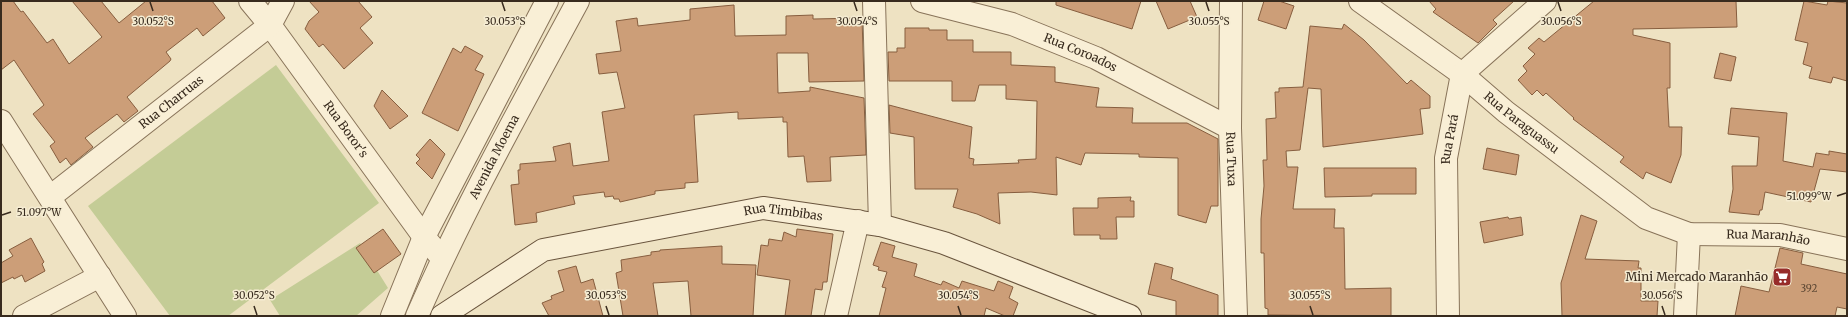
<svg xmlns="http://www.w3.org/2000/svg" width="1848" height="317" font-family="Merriweather,serif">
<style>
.green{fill:#c4cc96}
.building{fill:#cc9e78;stroke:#875e3f}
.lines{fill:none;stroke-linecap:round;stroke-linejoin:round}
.minor-casing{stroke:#887359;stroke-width:24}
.tertiary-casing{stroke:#887359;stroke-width:24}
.secondary-casing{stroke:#69543d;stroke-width:24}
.minor{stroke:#f9efd6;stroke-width:22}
.tertiary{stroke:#f9efd6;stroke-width:22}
.secondary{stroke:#f9efd6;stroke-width:22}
.ticks{fill:none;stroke:#382b1e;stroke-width:1.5}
.labels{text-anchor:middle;stroke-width:3;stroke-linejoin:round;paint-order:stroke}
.number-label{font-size:10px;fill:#5d4834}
.street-label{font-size:12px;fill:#382b1e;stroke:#f5ecd2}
.poi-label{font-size:12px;fill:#382b1e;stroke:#f5ecd2;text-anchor:end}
.ticks-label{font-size:10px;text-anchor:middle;fill:#382b1e;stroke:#f5ecd2;stroke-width:3;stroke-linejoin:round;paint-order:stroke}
</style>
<rect width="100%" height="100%" fill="#eee2c2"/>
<path class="green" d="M276,65L379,203L228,316H170L88,206Z
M360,243L388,288L356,316H280L270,300Z"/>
<path class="building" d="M1,1H13L21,12L23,11L47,43L53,39L69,64L102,37L72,1H101L119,23L146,1H212L225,18L203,36L197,28L166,52L171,59L170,61L127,97L138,111L124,122L117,114L85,138L93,147L71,165L66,158L60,163L50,146L55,142L33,114L44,105L14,60L1,70Z
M309,1H358L372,17L360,28L373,43L344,69L323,44L319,47L305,29L309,21L319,12Z
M1056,1H1141L1132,29L1056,5Z
M1156,1H1190L1197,17L1168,29Z
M1264,1H1279L1294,6L1286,29L1258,20Z
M1429,1H1514L1493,20L1497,24L1478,43L1433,12L1436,9Z
M1594,1H1736L1737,27L1633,29V35L1670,43V88H1667L1669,127H1682L1681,155L1671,183L1646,172L1643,179L1620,162L1624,157L1573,119L1574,118L1546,93L1543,96L1537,90L1532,95L1518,80L1527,71L1523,66L1535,54L1528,48L1539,38L1544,42Z
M1804,1L1827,5L1828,1L1847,3V81L1833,77L1831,83L1809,78L1812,67L1803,64L1808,43L1795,40Z
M734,5L735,36L786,35V16L813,15V19L862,18L864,81L809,82L808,53H777L778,93L810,91V87L864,98L866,155L830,157L831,181L807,182L804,156L788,157L787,122H783V117L738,119V112L694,115L698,182L685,183V188L655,191V194L620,202L619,199H614L613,196L605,197L604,192L573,196L575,204L536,213L537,222L515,225L511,185L519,184L518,170H520V164L556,161L553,147L570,143L573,166L609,161L602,112L625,108L617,72L599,74L596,54L621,51L616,21L637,18L638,26L690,20V9Z
M1344,24L1364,40L1407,84L1411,80L1430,96V108L1420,109L1423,134L1323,147L1321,89L1308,88L1300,150L1286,151L1287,167H1298L1293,209H1335L1334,228H1344L1345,289L1391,288V316L1268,315V309L1265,308L1264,253H1261V219L1264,186L1263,160H1267L1266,119L1276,118L1275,92H1279V88L1303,87L1310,26L1342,29Z
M905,28H929V30H947V40H973V52H1011V65L1055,67V82L1099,88L1096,107L1133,108L1132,123H1187L1218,139V206H1211L1206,223L1178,215V158L1139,157V154L1085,153L1081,165L1056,157L1057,195L1031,192L998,193L1000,224L977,214L953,207L958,189H915L914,137L890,133L889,105L972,127L969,158L974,159L973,165L1019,163L1018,160L1036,159L1037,101L1006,99V85H979L975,101H952V81H889L888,52H897V48H905Z
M465,46L483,56L475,70L484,74L458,131L422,113L453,48L461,53Z
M1720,53L1736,57L1731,81L1714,78Z
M382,90L408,116L390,129L374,106Z
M1731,108L1787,113L1783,161L1813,167L1816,153L1829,155V151L1847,154V172L1820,169L1811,202L1765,192L1762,210H1760L1759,215L1729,212L1733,189L1732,166H1757L1759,137L1728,134Z
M430,139L445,154L432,179L416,163L420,159L416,155Z
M1487,148L1519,155L1516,175L1483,169Z
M1324,168H1416V194H1372V196L1325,197Z
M1131,197L1130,201H1134V217H1116L1117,239H1100V235H1074L1073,208H1098V198Z
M1581,215L1597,221L1585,259L1639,261L1638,268H1641V301H1658L1657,316H1562L1561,283Z
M1508,217L1509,219L1521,217L1523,235L1484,243L1480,222Z
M383,229L401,254L374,273L356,248Z
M797,229L833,234L827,282H823L822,290L815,289L811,316H785L790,280L757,275L761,245L768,246L769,239L782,241L784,232L796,237Z
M31,238L44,262L42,264L45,271L25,282L22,275L14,279L13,277L1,283V263L13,256L9,250Z
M881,242L895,246L892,257L917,264L914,276L941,285L943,281L959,288L962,281L994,291L998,281L1013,287L1009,298L1018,303L1013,316H1005L986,308L984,316H879L886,288L882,287L887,272L878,270L879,267L873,265Z
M722,246V264L756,265L753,316H691L688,281L653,283L658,316H623L616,273L622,271L621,260L651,255V252L660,251V250Z
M1780,248L1803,253L1801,264L1847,274V309L1837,307L1835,316H1735L1741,286L1769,292Z
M1155,263L1173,268L1171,279L1218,295V316H1176V301L1148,294Z
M576,266L581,283L593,279L603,316H549L542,303L552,299L551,296L564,291L558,271Z"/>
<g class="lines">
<g class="minor-casing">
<g id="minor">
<path id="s1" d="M250,1L270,25L424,237L442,258"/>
<path d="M874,1L880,225"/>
<path id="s2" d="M922,1L1012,24L1096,58L1230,128"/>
<path id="s3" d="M1231,1L1230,128L1236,316"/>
<path id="s4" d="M1462,74L1506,112L1646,218L1689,234L1780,235L1847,249"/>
<path id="s5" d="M50,197L270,25L283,1"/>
<path d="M24,316L100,276"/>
<path d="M836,316L858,221"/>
<path d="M1685,316L1689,234"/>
</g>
</g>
<g class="tertiary-casing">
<g id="tertiary">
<path d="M1360,1L1462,74"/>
<path d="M1,121L125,316"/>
<path d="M392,316L424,237L547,1"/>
<path id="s6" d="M417,316C464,208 522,105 578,1"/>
<path id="s7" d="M1448,316L1446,158L1462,74L1545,1"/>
</g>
</g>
<g class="secondary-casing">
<g id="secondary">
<path id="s8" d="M442,316L543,250L763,208L880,225L944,243L1130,316"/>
</g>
</g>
<use href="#minor" class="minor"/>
<use href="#tertiary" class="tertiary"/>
<use href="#secondary" class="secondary"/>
</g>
<path class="ticks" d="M150,2L153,11M502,2L505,11M854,2L857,11M1206,2L1209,11M1558,2L1561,11M1837,196L1846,193M2,215L11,212M254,306L257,315M606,306L609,315M958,306L961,315M1310,306L1313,315M1662,306L1665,315"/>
<defs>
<g id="supermarket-square" transform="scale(1)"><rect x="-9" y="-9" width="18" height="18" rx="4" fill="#972c2a" stroke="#f5ecd2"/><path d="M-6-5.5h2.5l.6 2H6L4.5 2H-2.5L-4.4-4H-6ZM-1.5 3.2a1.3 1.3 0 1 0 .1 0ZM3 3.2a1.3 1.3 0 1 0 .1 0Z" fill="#fff"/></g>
</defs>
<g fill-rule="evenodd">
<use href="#supermarket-square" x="1782" y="277"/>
</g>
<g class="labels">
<g class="number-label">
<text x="1809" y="292">392</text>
</g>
<g class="street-label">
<text dy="4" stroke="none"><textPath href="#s2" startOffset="167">Rua Coroados</textPath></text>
<text dy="4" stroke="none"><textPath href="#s5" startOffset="154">Rua Charruas</textPath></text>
<text dy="4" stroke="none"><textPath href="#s4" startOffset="77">Rua Paraguassu</textPath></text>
<text dy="4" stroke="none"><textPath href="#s1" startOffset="160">Rua Boror's</textPath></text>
<text dy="4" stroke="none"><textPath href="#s7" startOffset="177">Rua Pará</textPath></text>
<text dy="4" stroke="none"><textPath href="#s6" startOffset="177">Avenida Moema</textPath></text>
<text dy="4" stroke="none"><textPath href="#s3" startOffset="158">Rua Tuxa</textPath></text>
<text dy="4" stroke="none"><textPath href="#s8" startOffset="365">Rua Timbibas</textPath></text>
<text dy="4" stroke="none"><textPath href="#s4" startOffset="359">Rua Maranhão</textPath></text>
</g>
<g class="poi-label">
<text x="1768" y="281">Mini Mercado Maranhão</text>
</g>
</g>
<g class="ticks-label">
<text x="153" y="25">30.052°S</text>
<text x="505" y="25">30.053°S</text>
<text x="857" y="25">30.054°S</text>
<text x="1209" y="25">30.055°S</text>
<text x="1561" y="25">30.056°S</text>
<text x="1809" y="200">51.099°W</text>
<text x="39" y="216">51.097°W</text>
<text x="254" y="299">30.052°S</text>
<text x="606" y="299">30.053°S</text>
<text x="958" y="299">30.054°S</text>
<text x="1310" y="299">30.055°S</text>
<text x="1662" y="299">30.056°S</text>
</g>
<rect width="1848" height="317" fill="none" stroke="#382b1e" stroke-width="4"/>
</svg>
